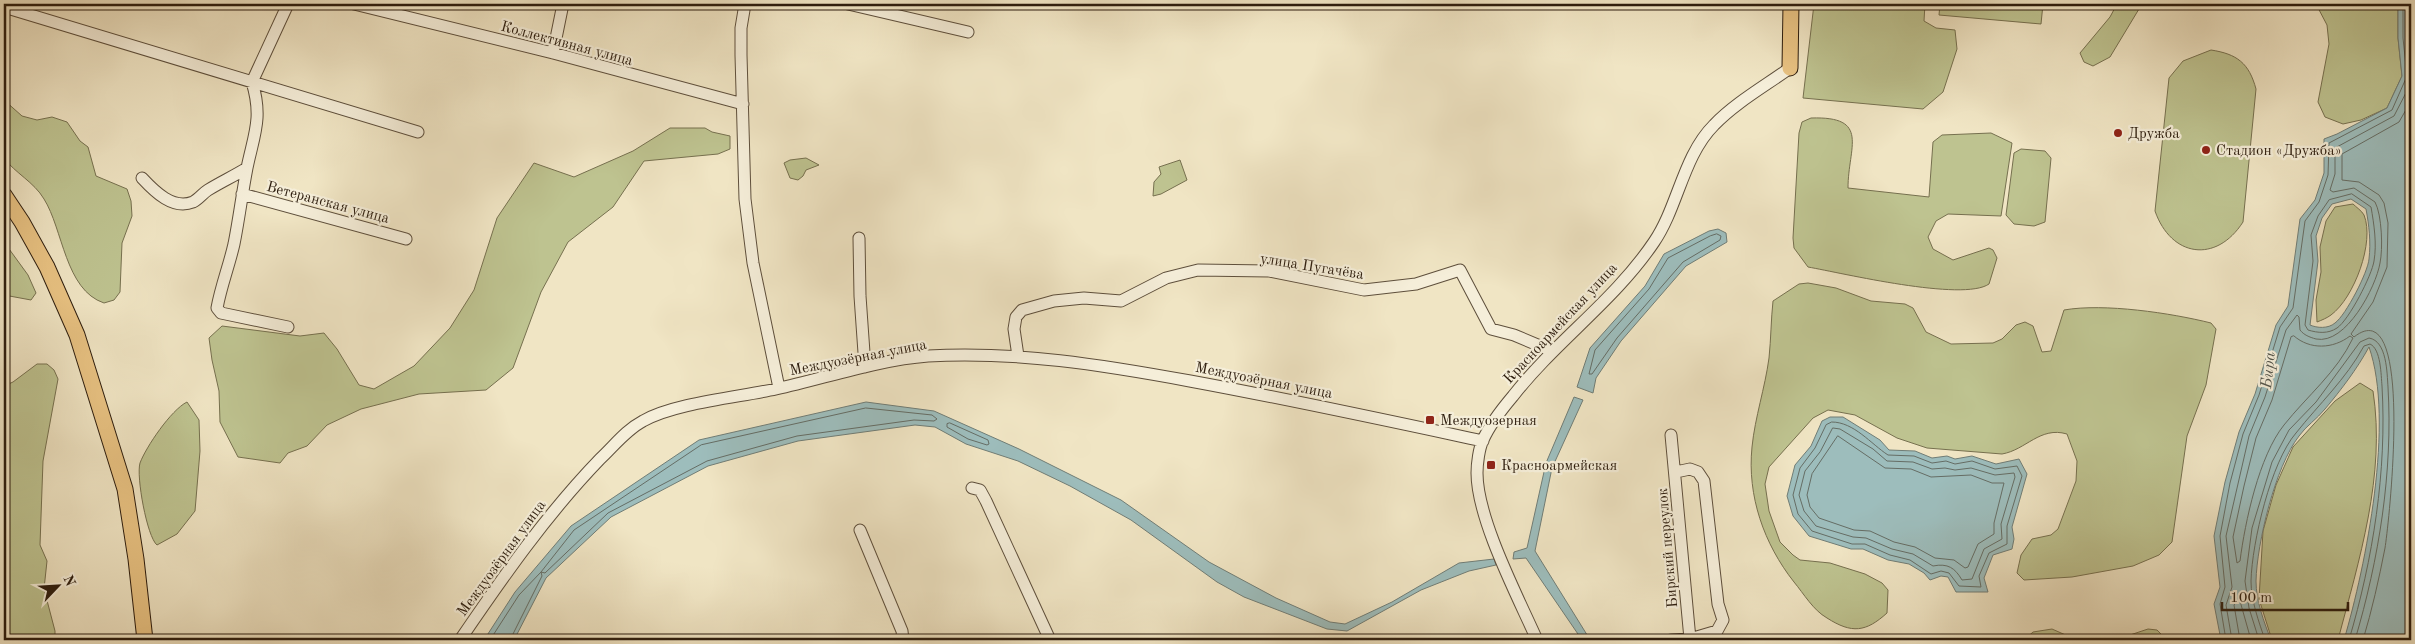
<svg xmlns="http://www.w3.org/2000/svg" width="2415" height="644" font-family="'Old Standard TT',serif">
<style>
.green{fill:#bec390;stroke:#76704f}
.water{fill:#9dbdbc;stroke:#707d76;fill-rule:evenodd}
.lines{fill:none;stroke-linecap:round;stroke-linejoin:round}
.shore{stroke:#656d65;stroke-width:1}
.minor-casing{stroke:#5e4f3c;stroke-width:13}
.major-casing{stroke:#2d1d0e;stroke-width:17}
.minor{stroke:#f5eed9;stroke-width:11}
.major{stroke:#e8c282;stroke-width:15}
.poi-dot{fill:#8f2418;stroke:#f5eed9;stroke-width:2}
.labels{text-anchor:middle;stroke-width:4.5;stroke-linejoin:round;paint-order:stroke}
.street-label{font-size:15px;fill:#2d1d0e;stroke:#f5eed9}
.poi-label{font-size:15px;fill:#2d1d0e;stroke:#f5eed9;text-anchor:start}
.water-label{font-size:16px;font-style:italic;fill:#54554b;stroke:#f5eed9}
</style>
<rect width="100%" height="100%" fill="#f0e5c4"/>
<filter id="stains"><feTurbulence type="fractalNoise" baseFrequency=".004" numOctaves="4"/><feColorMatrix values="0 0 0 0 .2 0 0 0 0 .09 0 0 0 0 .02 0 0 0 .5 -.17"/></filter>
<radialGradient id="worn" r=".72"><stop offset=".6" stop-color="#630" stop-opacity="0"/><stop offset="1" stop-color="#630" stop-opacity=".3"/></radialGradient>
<path class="green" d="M1814,4H1925L1924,21L1936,28L1955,30L1957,49L1943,92L1923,109L1803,98Z
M1940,4H2043L2041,24L1939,15Z
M2117,4H2142L2110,57L2093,66L2084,62L2080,53L2110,17Z
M2316,4H2398V38L2402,76L2387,108L2361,120L2343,124L2325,117L2318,102L2329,44L2327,25Z
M2211,50C2237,54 2249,63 2256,89L2243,222C2216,264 2171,257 2155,211L2169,78L2183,61Z
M4,100L22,116L37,120L52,117L67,122L80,141L88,147L96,176L127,189L131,201L132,216L122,243L120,292L114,300L104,303C65,290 63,229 44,199C34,182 15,173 4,158Z
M1811,118C1871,116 1848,147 1848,188L1929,197L1933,142L1942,135L1991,133L2012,143L2001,216L1948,214L1936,221L1928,237L1933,249L1953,260L1989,248L1993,250L1997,258L1989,284C1963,302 1842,273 1808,267L1794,248L1793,238L1799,133L1802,122Z
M670,128H705L712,132L730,136V149L718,154L644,161L613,207L568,242L541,292L513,368L486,390L419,394L361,409L327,425L307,446L288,453L280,463L238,457L220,422L219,391L212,360L209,338L222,326L300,336L324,333L337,349L359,385L374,389L414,366L450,328L474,290L497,218L534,163L574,177L633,151Z
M2021,149L2045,151L2051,158L2045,222L2034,226L2014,224L2006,215L2014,153Z
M806,158L819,165L806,170L803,176L798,180L790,178L784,163L790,160Z
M1180,160L1187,180L1161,194L1153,196L1154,182L1161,174L1159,167Z
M2353,204C2356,207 2362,211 2364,215C2375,242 2354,298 2331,315C2327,318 2322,320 2317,322L2316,300L2321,272L2320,247L2326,221L2335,207Z
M4,242L28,275L36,293L31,300L4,295Z
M1808,283L1836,288L1871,301L1905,304L1913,308L1926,332L1951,344L1993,343L2002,339L2016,325L2025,322L2033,326L2042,352L2051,351L2064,310C2104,303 2171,313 2211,323L2216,329L2206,385L2187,436L2172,542L2159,555L2133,566L2072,577L2024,580L2017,573L2021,555L2032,539L2051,535L2058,529L2076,481L2077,461L2067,434C2040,426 2026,450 2002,454L1927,448L1897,438L1855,415L1828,410L1813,418L1769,467L1765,484L1769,511L1780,542L1793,555L1800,560L1830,563L1865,574L1882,583L1888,590L1887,613C1866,632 1852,634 1827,618C1813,610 1804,594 1794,582C1764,544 1747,496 1752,447C1755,417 1765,388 1769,358C1771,339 1771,319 1773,301L1799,284Z
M37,364H47L54,370L58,379L43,461L40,545L47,561L44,589L55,631V640H4V386L13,382Z
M2360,383L2373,391C2386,475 2359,560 2338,640H2272L2259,599L2263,531L2276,485L2293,447L2335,401Z
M187,402L199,420L200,451L195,511L177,534L157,545C147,537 136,476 140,463C146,447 171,410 187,402Z
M2052,629L2077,640H2024L2033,632Z
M2148,629L2157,630L2167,640H2126L2130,635Z"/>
<path class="water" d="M2398,4H2411V640H2344C2366,565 2395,421 2369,347C2357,369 2341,390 2325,409C2317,419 2306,426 2299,436C2275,467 2257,543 2256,581C2256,601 2264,622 2271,640H2221L2214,604L2220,587L2214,536L2225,482L2239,432L2255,394L2276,325L2288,306L2300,219L2315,200L2324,173V139L2337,134L2387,108L2402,76L2398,38ZM2351,199L2366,209C2369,225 2371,242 2369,259C2368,272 2346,315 2335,323C2328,329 2317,328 2310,325L2318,261L2316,236L2322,218L2332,204Z
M1718,229L1726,233L1727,242L1686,266L1621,341L1596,378L1593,393L1577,387L1590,348L1645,286L1664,254L1709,231Z
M1574,397L1583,400L1552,468L1535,551L1589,638L1580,637L1526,558L1513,559L1514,552L1527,548L1546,463Z
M866,402L934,411L1019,449L1121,500L1209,562L1276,598L1330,622L1345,624L1392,602L1459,563L1494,559L1496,565L1469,571L1421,590L1347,631L1327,629L1244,597L1217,582L1131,520L1070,486L1018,461L966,444L935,427L915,425L798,441L708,466L611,517L546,578L514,640H484L515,592L571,526L699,440Z
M1830,417H1843L1880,440L1889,450L1915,451L1932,458L1947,456L1955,459L1972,456L1996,464L2019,459L2027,474L2012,527L2014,539L2012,549L1993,555L1984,578L1988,592H1956L1948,577L1941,576L1930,580L1924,573L1909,564L1888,560L1863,549H1851L1809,536L1793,516L1787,496L1795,465L1811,446L1822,421Z"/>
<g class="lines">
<path class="shore" d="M2409,4L2411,54
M2352,194L2371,207C2374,224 2377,244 2374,261C2372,275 2349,320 2337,328C2328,334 2318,333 2308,330L2305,325L2313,261L2311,235L2318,216L2329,200Z
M1717,234L1721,236L1720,240L1683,262L1617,338L1592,374H1589L1595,350L1649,289L1668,258L1710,236Z
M2294,336C2310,350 2333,349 2350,336L2353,338C2337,372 2307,396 2284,425C2259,456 2245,522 2240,561L2237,563L2233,537L2244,486L2256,438L2272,400L2291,337Z
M866,408L932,415L937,419L934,421L914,420L797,436L707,461L608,513L545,573L541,572L574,530L701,445Z
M1832,422C1854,422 1871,444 1888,455L1914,456L1932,463L1946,461L1955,464L1972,461L1995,469L2017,466L2022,476L2007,526V544L1989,553L1979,576L1981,587L1959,586L1949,573L1941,571L1931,574L1910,560L1890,555L1865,544H1852L1812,531L1798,514L1793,495L1800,468L1815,448L1826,425Z
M950,423L988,440L989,444L987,445L968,439L947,427V424Z
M1833,428L1840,429L1873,449L1887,461L1913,462L1932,469L1945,468L1955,470L1971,468L1995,475L2014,473L2015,477L2001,524L2002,539L1984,549L1972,579L1962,580C1955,568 1948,563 1933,566L1913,554L1892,549L1866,538L1853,537L1816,526L1804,511L1799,495L1805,471L1820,452Z
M1838,436L1885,468L1911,469L1931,477L1971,475L1992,483H2004L1994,523V534L1978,544L1968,567L1965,568L1954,560L1935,558L1915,547L1894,542L1870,531L1854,530L1819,518L1810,507L1807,495L1812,474Z
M490,640L519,595L541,572L542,576L510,640
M2226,640L2220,604L2225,587L2220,536L2230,483L2243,434L2259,395L2280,327L2293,308L2305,221L2319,202L2328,175L2329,143L2392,110L2407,76L2403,38V4
M2232,640L2226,605L2232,587L2226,536L2249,436L2265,397L2286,330L2297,315L2299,317L2300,330C2304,335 2309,337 2316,339C2346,345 2376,287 2380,263C2383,249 2382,215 2375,202L2354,188L2333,192L2330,190L2335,174V148L2394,116L2411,83
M2240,640L2234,605L2238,600L2240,601L2251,640
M2259,640L2249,608L2245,581L2252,528L2272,462L2289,430L2316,402L2360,342L2369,338C2387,341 2387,373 2388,387C2393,472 2379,559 2355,640
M2265,640C2259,622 2251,601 2251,581C2252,542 2271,462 2296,433C2319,404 2346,379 2364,346L2370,344C2381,349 2381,375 2382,386C2387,471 2373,559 2349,640
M2363,640C2372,610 2379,579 2385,548C2389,523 2415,289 2354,337L2351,334L2373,302L2387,267L2388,223L2384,203L2379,195L2359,182L2342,180V154L2399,122L2411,101"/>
<g class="minor-casing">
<path id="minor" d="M288,4L252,82C263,118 254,134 247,168C242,194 239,219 234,244C229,266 221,286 217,308L221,313L288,327
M354,4L553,53L743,104
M745,4L741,28V55L745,199L753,263L779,388
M848,4L968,32
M4,7L418,132
M553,53L563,4
M142,178C155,192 173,210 193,202C199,199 203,193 208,190C221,182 234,176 247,168
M242,194L406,239
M859,238L860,296L865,367
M1018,356L1014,329L1016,317L1022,310L1054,301L1084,298L1121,301L1166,278L1198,270L1269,271L1364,290L1416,284L1460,270L1491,329L1514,335L1552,351
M1671,435L1690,639L1671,640
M1676,472L1690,469L1698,472L1704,481L1718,604L1723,620L1717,631L1690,639
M972,488L980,490L986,501L1050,640
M860,530L902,631L903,640
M460,640C503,577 546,515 600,459C614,446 626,430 643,421C674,403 740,397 776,389C826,378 877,360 928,356C1017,351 1103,365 1190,381C1288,399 1385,420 1483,441
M1537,640C1518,597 1477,519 1477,473C1477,464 1479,448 1483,440C1490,424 1502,409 1513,396C1556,341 1615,300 1654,242C1678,207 1683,156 1714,125C1735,103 1765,86 1790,68"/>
</g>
<g class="major-casing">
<path id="major" d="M1790,68L1791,4
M4,195L22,222L47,267L77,335L125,489L136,559L145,640"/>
</g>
<use href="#minor" class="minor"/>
<use href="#major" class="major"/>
</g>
<g class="poi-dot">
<circle cx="2118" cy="133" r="5"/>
<circle cx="2206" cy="150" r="5"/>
<rect x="1425" y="415" width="10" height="10" rx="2.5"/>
<rect x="1486" y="460" width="10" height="10" rx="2.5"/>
</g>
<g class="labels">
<g class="street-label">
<text transform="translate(567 43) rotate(15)" y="5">Коллективная улица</text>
<text transform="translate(328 202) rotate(15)" y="5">Ветеранская улица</text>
<text transform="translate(1312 266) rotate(9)" y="5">улица Пугачёва</text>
<text transform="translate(1560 323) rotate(-47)" y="5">Красноармейская улица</text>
<text transform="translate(858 357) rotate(-11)" y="5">Междуозёрная улица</text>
<text transform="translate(1264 380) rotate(11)" y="5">Междуозёрная улица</text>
<text transform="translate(1667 548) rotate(-95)" y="5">Бирский переулок</text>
<text transform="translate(501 558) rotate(-54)" y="5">Междуозёрная улица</text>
</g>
<g class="poi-label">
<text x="2128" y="138">Дружба</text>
<text x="2216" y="155">Стадион «Дружба»</text>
<text x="1440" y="425">Междуозерная</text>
<text x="1501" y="470">Красноармейская</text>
</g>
<g class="water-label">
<text transform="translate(2267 370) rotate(-84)" y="6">Бира</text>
</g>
</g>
<rect width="2415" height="644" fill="none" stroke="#f0e5c4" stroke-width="20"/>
<rect x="5" y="5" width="2405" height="634" fill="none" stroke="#2d1d0e" stroke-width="2.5"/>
<rect x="10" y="10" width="2395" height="624" fill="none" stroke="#2d1d0e"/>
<g transform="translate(58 586) rotate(65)" stroke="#f5eed9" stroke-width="4" paint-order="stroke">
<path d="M0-4L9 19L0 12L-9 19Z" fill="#2d1d0e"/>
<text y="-8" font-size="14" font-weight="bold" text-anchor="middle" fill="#2d1d0e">N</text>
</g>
<path d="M2222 602v8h126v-8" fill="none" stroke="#2d1d0e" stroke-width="2.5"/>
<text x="2230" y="602" font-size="15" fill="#2d1d0e" stroke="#f5eed9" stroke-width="4" paint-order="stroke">100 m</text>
<rect width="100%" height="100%" filter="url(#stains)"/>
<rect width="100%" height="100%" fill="url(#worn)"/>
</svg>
